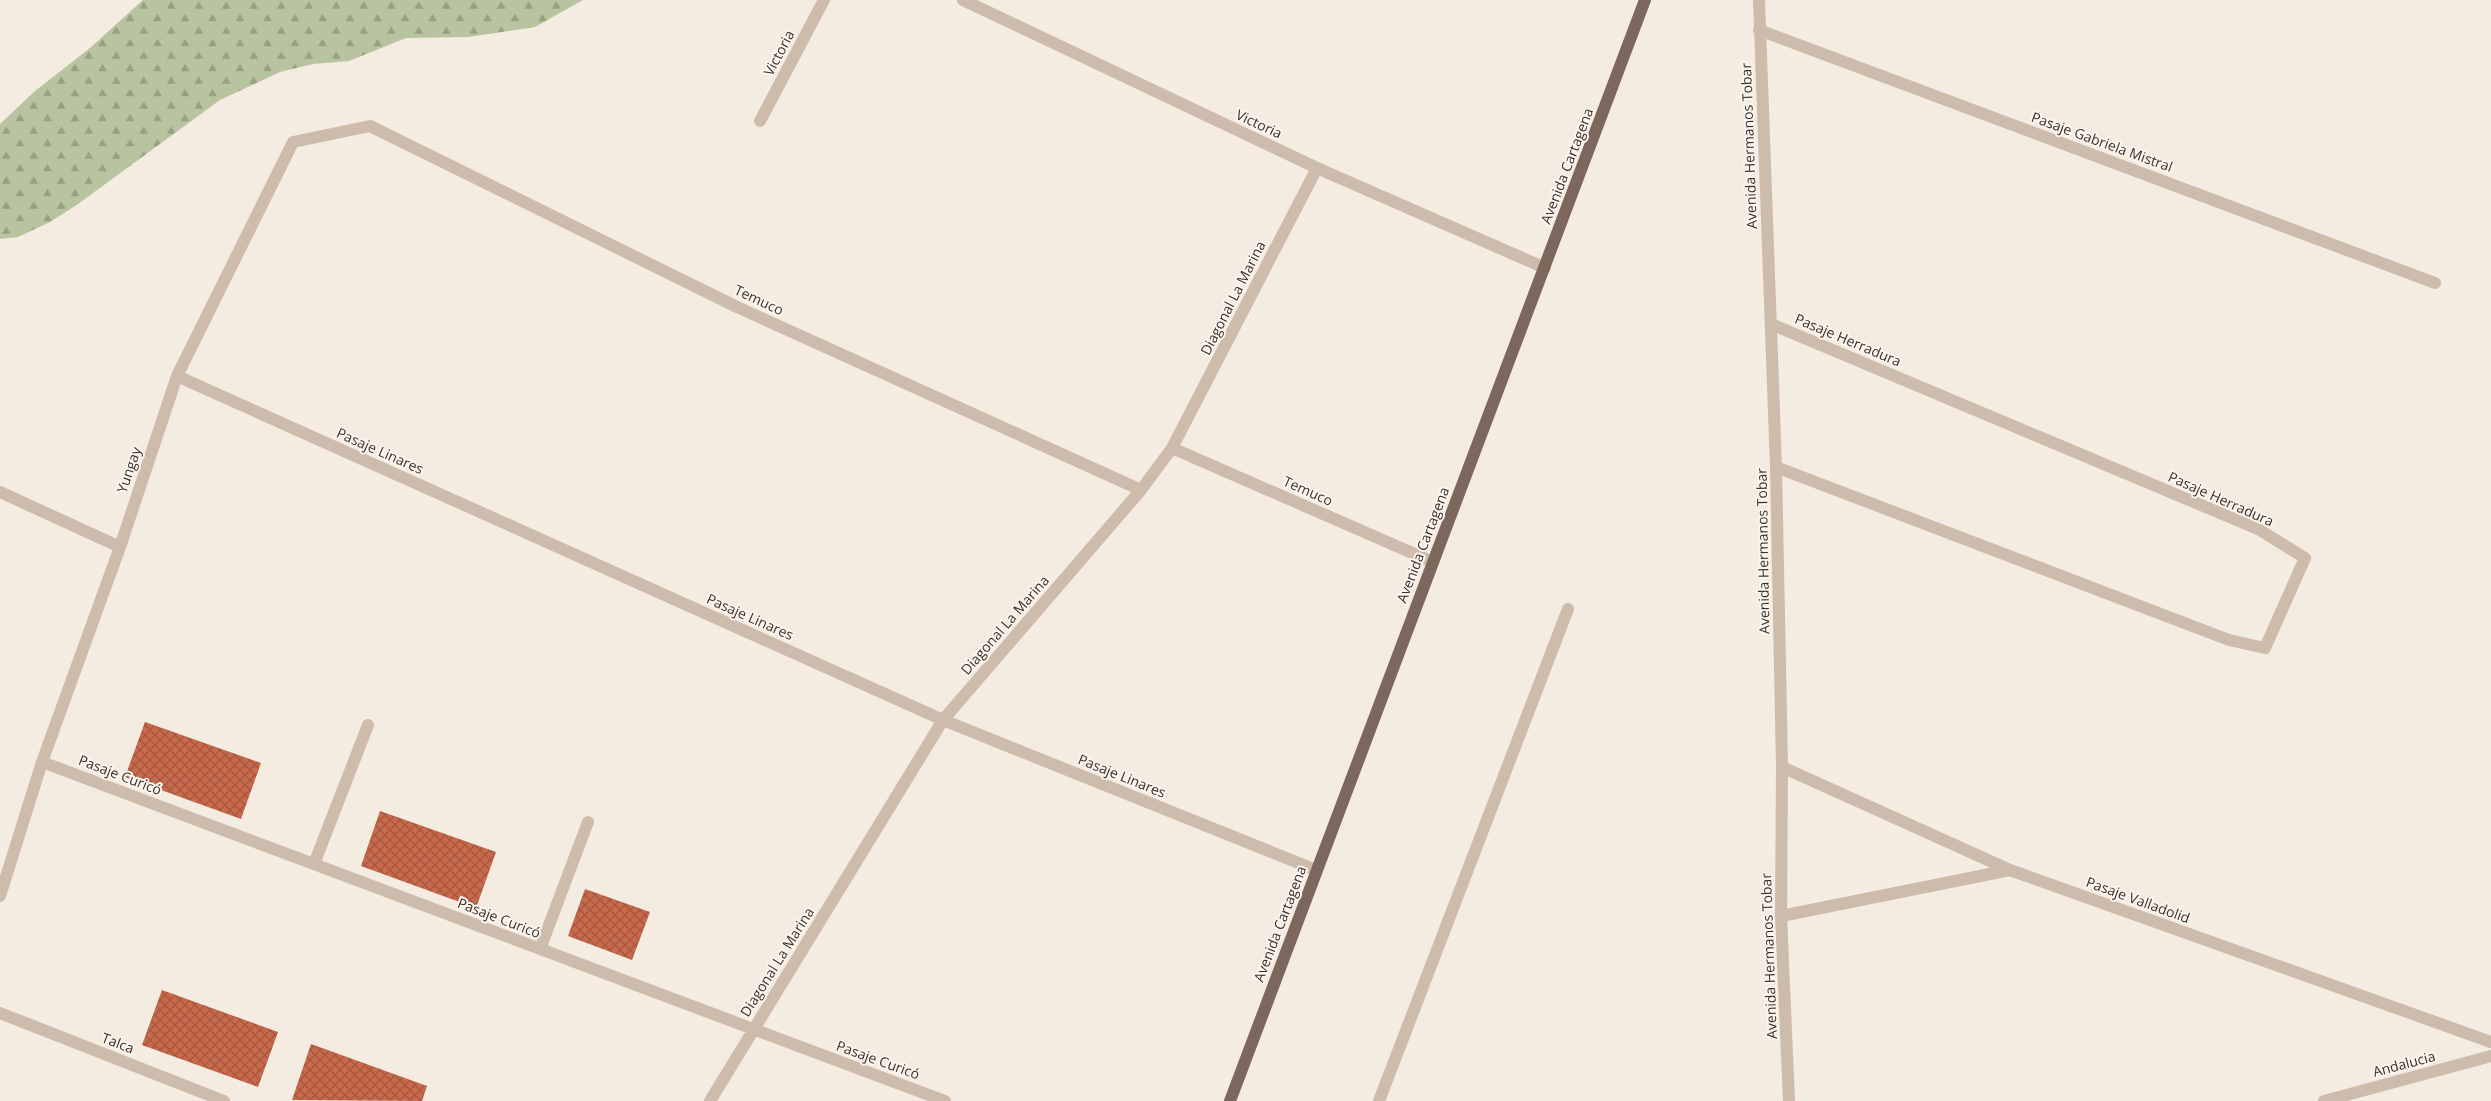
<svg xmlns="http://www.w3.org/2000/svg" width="2491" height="1101" font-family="'Open Sans',sans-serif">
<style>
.forest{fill:url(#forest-firs)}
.building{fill:url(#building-cross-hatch)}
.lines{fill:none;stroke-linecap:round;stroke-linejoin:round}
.minor{stroke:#cdbbac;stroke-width:12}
.major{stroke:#7d675c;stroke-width:12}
.labels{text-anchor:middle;stroke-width:4;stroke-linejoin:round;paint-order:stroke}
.street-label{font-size:14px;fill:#3b302b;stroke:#fbf5ee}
</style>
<defs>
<pattern id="forest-firs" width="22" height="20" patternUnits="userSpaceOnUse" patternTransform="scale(1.25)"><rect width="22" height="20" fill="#b8c4a0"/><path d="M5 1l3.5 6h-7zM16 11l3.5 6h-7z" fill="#97a083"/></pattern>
<pattern id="building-cross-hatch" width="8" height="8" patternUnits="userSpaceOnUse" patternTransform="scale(1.25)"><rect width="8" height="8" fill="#c8694b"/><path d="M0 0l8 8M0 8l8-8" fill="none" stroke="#a4573f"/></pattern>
</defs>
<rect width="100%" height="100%" fill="#f4ebe1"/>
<path class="forest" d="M143,0H583L535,27L468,37L406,38L349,61L313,64L280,72L220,100L78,204L50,222L18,237L0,239V124L35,91L90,48Z"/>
<path class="building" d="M145,722L261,763L241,819L125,777Z
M380,811L496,852L476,908L361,866Z
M585,889L650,912L632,960L568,936Z
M162,990L278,1032L258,1087L142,1045Z
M311,1044L427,1086L422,1101L292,1100Z"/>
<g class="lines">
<path class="minor" d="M963,0L1317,168L1545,268
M1759,0L1776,467L1782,767L1781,916L1789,1101
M1759,30L2435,283
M760,121L824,0
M1771,324L2258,529L2305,558L2265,648L2229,640L1776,467
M177,376L943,720L1316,870
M1172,448L1433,562
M0,492L120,547
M42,762L945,1101
M1782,767L2010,870L2491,1042
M314,864L368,725
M0,896L42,762L120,547L177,376L293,142L370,126L737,307L1141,490
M1781,916L2010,870
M540,949L588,822
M0,1013L224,1101
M710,1101L943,720L1141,490L1172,448L1317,168
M1379,1101L1568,609
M2324,1101L2491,1056"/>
<path class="major" d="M1230,1101L1645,0"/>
</g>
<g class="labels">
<g class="street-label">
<text transform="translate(779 53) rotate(-62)" y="5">Victoria</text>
<text transform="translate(1259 124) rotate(25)" y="5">Victoria</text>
<text transform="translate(2102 142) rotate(20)" y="5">Pasaje Gabriela Mistral</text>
<text transform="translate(1749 146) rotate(-92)" y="5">Avenida Hermanos Tobar</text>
<text transform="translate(1567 166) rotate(-69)" y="5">Avenida Cartagena</text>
<text transform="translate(1233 298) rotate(-63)" y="5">Diagonal La Marina</text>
<text transform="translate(759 300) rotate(25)" y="5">Temuco</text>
<text transform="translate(1848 340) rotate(23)" y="5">Pasaje Herradura</text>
<text transform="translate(380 451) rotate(24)" y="5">Pasaje Linares</text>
<text transform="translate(129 470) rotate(-71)" y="5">Yungay</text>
<text transform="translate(1308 491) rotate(24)" y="5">Temuco</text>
<text transform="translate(2221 499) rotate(24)" y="5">Pasaje Herradura</text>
<text transform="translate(1423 545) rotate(-69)" y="5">Avenida Cartagena</text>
<text transform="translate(1763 551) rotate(-91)" y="5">Avenida Hermanos Tobar</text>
<text transform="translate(750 617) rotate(24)" y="5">Pasaje Linares</text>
<text transform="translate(1005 625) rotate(-49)" y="5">Diagonal La Marina</text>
<text transform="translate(120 775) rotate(21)" y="5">Pasaje Curicó</text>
<text transform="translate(1122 776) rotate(22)" y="5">Pasaje Linares</text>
<text transform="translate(2138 900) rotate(20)" y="5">Pasaje Valladolid</text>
<text transform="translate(499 918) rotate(21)" y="5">Pasaje Curicó</text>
<text transform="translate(1280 924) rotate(-69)" y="5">Avenida Cartagena</text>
<text transform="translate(1769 956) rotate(-92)" y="5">Avenida Hermanos Tobar</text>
<text transform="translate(777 962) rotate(-58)" y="5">Diagonal La Marina</text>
<text transform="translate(118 1043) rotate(21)" y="5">Talca</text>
<text transform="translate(878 1060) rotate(20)" y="5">Pasaje Curicó</text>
<text transform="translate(2404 1064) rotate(-15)" y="5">Andalucia</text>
</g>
</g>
</svg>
